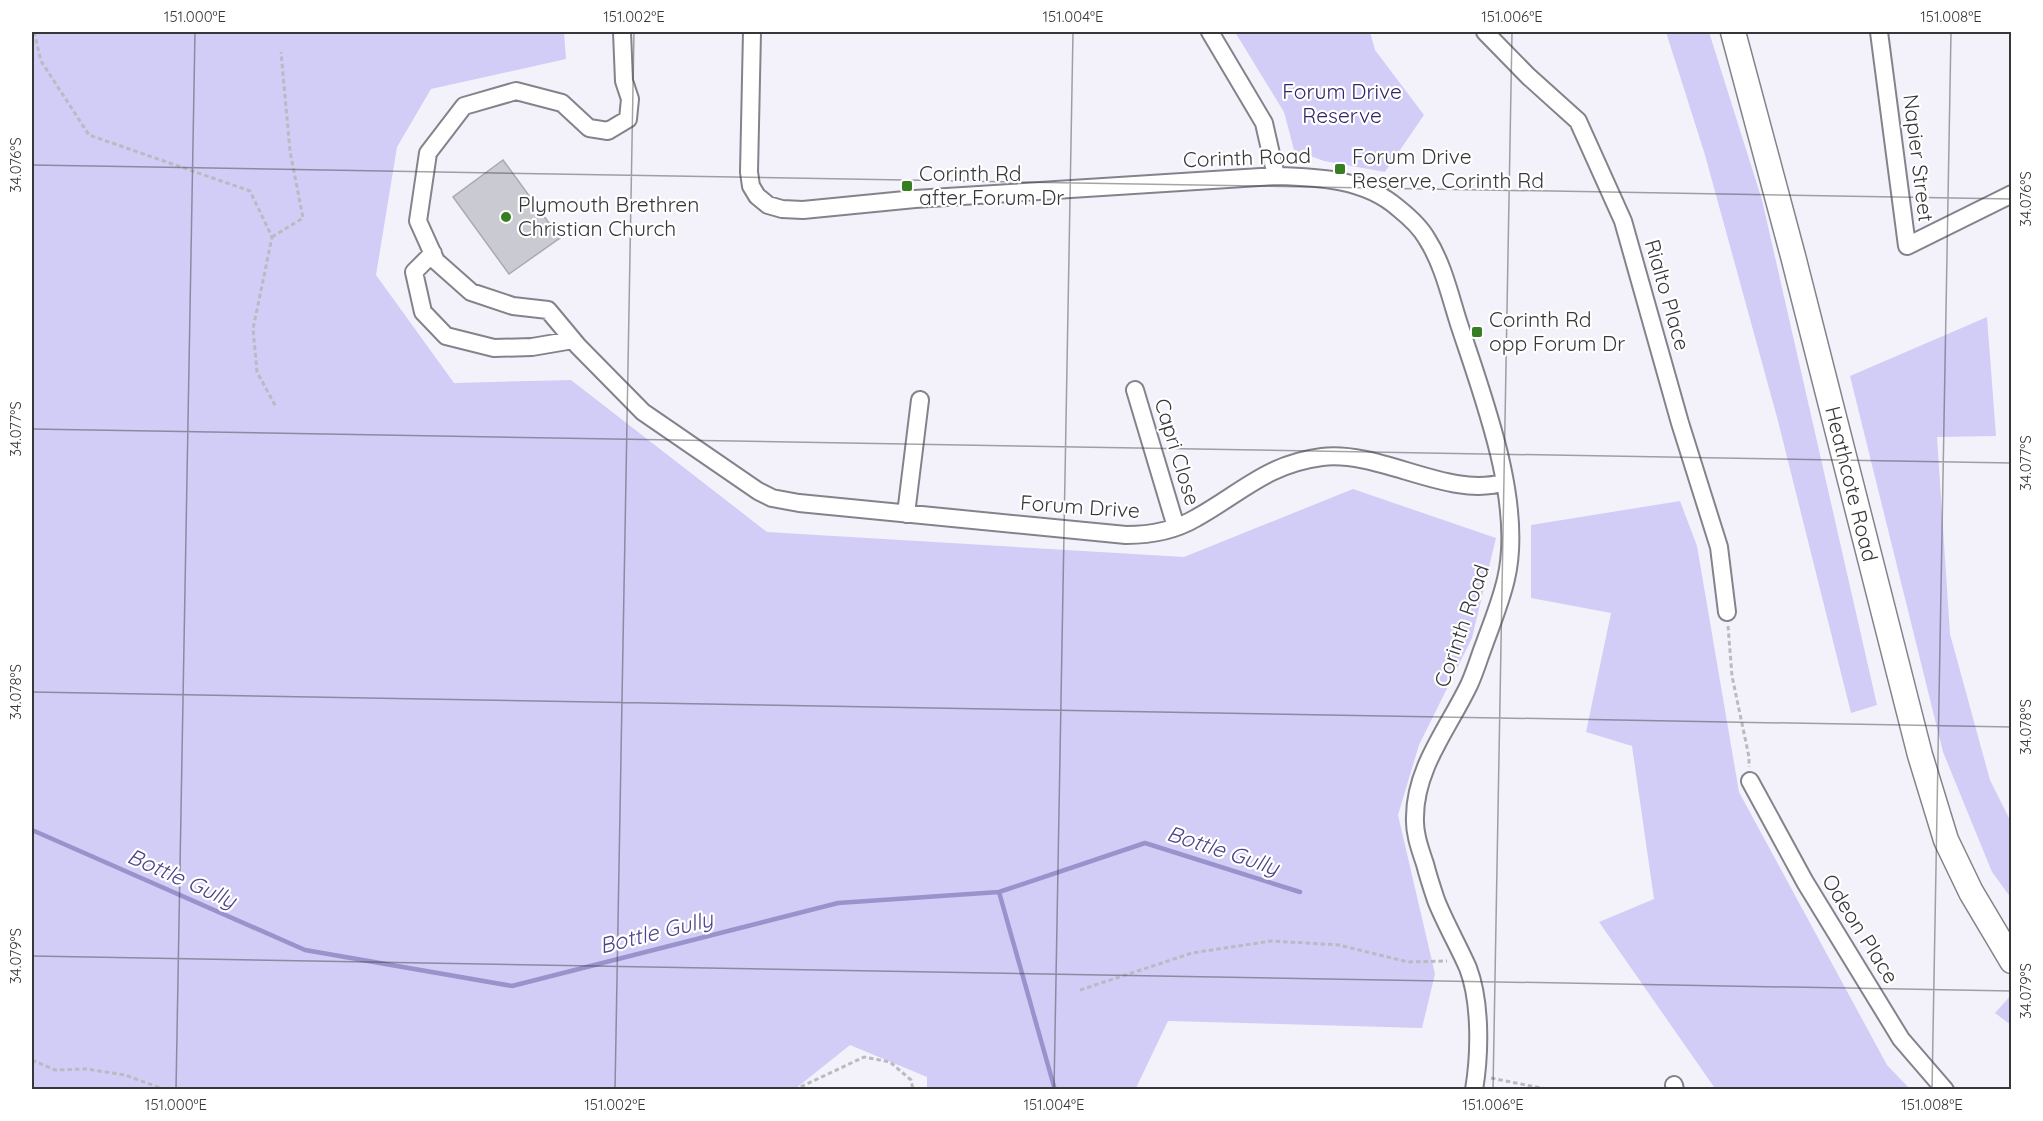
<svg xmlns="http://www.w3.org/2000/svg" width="2043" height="1121" font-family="Quicksand,sans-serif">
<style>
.green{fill:#d1cdf7}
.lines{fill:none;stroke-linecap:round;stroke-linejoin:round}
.stream{stroke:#9992cb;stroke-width:4.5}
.building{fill:#cacad2;stroke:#aaa9b1;stroke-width:1.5}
.minor-casing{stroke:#84838b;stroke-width:20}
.highway-casing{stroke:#84838b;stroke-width:27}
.path{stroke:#babac1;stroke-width:3;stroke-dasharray:4.5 3;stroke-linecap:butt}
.minor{stroke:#fff;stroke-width:16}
.highway{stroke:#fff;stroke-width:24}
.ticks{fill:none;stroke:#37373a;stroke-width:1.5;stroke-opacity:0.45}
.poi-dot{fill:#377d22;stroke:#fff;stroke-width:2}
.labels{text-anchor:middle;stroke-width:4.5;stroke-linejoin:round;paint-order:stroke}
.park-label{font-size:21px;fill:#342367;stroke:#fff}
.poi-label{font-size:21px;fill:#37373a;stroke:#fff;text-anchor:start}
.street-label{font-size:21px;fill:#37373a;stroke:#fff}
.water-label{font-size:22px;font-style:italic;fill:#504389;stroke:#fff}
.neatline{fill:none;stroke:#37373a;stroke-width:2}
.ticks-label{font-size:15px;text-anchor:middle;fill:#37373a}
</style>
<rect width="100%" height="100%" fill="#f3f2fb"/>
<path class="green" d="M32,32H564L566,59L431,89L397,147L376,275L454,383L571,380L767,532L1184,557L1353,489L1496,538L1472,638L1419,745L1398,815L1435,974L1422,1028L1168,1021L1135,1090L927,1089V1077L850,1045L795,1089H32Z
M1235,32H1370L1375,50L1424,115L1385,172L1324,161L1294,150L1284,112Z
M1666,32H1709L1762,200L1877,705L1851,713L1778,421L1705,155Z
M1987,317L1996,436L1937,437L1950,634L1990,780L2011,822V898L1992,872L1943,752L1850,376Z
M1680,501L1697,546L1739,792L1887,1065L1910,1089L1764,1090L1762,1088L1714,1087L1599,922L1654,899L1632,746L1586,732L1611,613L1531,598V525Z
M2011,995H2012L2011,1025L1995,1013Z"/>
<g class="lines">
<path class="stream" d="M32,830L305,950L512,986L838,903L999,892L1145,843L1300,892
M999,892L1055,1090"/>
</g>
<path class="building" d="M503,160L560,238L509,274L453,197Z"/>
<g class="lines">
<g class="minor-casing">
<path id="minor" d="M622,32L624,81L630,99L628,119L608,131L589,128L562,103L516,91L464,106L428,153L418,221L436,261L471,292L513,306L548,310L578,346L643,412L758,491L772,498L799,503L1126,535C1150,535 1174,531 1196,518C1241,493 1267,464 1322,457C1381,450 1450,500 1505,482
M752,32L749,172L751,186L757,196L768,205L782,209L803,210L915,199L1276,176C1318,177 1365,179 1398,208C1408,216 1421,228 1427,239C1443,264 1450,296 1459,324C1483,397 1524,503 1506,579C1501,601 1492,623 1484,645C1479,658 1475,672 1469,685C1449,727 1415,768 1415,817C1414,833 1420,849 1425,864C1428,876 1432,888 1436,900C1445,923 1458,945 1468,968C1481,1002 1480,1054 1474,1090
M1210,32L1264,123L1276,176
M1485,32L1528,76L1578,121L1623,221L1680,423L1719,547L1727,612
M1879,32L1907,246L2012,194
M433,253L414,272L423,312L446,336L494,348L532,347L573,340
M1135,390L1176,527
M906,514L920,400
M1750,781L1805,882L1901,1039L1945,1090
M1674,1085L1675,1090"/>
</g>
<g class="highway-casing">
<path id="highway" d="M1733,32L1793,256L1920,755L1946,840L1971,892L2012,961"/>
</g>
<path class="path" d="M34,32L41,61L89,135L250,191L272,237L253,329L257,372L276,407
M272,237L303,218L290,151L281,52
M1728,626L1732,676L1749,757V767
M1080,990L1192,953L1271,941L1339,945L1408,962L1447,961
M32,1060L55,1070L86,1069L125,1075L166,1090
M1491,1078L1551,1090
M794,1090L864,1057L890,1062L911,1080L913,1090"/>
<use href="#minor" class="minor"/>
<use href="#highway" class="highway"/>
</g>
<path class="ticks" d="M32,165L2012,199M32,429L2012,463M32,692L2012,727M32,956L2012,991M176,1090L195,32M615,1090L634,32M1054,1090L1073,32M1493,1090L1512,32M1932,1090L1951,32"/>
<g class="poi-dot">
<rect x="1334" y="163" width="12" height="12" rx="3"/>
<rect x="901" y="180" width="12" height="12" rx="3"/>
<circle cx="506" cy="217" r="6"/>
<rect x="1471" y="326" width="12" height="12" rx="3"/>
</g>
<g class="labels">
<g class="park-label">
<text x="1342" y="99">Forum Drive<tspan x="1342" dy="24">Reserve</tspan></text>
</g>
<g class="poi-label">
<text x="1352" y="164">Forum Drive<tspan x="1352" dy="24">Reserve, Corinth Rd</tspan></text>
<text x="919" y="181">Corinth Rd<tspan x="919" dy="24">after Forum Dr</tspan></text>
<text x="518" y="212">Plymouth Brethren<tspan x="518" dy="24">Christian Church</tspan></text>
<text x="1489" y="327">Corinth Rd<tspan x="1489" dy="24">opp Forum Dr</tspan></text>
</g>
<g class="street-label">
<text transform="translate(1247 158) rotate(-2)" y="7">Corinth Road</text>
<text transform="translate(1918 158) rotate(83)" y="7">Napier Street</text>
<text transform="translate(1667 295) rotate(74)" y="7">Rialto Place</text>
<text transform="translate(1177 452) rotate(73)" y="7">Capri Close</text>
<text transform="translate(1851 484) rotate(76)" y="7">Heathcote Road</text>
<text transform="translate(1080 507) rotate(4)" y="7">Forum Drive</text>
<text transform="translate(1462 626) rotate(-71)" y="7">Corinth Road</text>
<text transform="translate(1860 929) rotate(58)" y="7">Odeon Place</text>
</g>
<g class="water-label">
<text transform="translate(1223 850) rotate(18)" y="8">Bottle Gully</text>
<text transform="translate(182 878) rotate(24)" y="8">Bottle Gully</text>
<text transform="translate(656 932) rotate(-14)" y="8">Bottle Gully</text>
</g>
</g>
<rect width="2043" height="1121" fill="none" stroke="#ffffff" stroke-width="66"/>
<rect x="33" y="33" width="1977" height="1055" class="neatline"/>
<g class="ticks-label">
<text x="195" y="22">151.000°E</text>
<text x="634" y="22">151.002°E</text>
<text x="1073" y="22">151.004°E</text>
<text x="1512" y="22">151.006°E</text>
<text x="1951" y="22">151.008°E</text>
<text transform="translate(16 165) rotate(-90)" y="5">34.076°S</text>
<text transform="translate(2026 199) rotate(-90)" y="5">34.076°S</text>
<text transform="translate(16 429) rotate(-90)" y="5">34.077°S</text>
<text transform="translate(2026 463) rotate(-90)" y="5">34.077°S</text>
<text transform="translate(16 692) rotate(-90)" y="5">34.078°S</text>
<text transform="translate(2026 727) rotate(-90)" y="5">34.078°S</text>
<text transform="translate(16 956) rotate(-90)" y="5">34.079°S</text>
<text transform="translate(2026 991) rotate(-90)" y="5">34.079°S</text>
<text x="176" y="1110">151.000°E</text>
<text x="615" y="1110">151.002°E</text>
<text x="1054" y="1110">151.004°E</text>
<text x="1493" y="1110">151.006°E</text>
<text x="1932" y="1110">151.008°E</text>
</g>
</svg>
